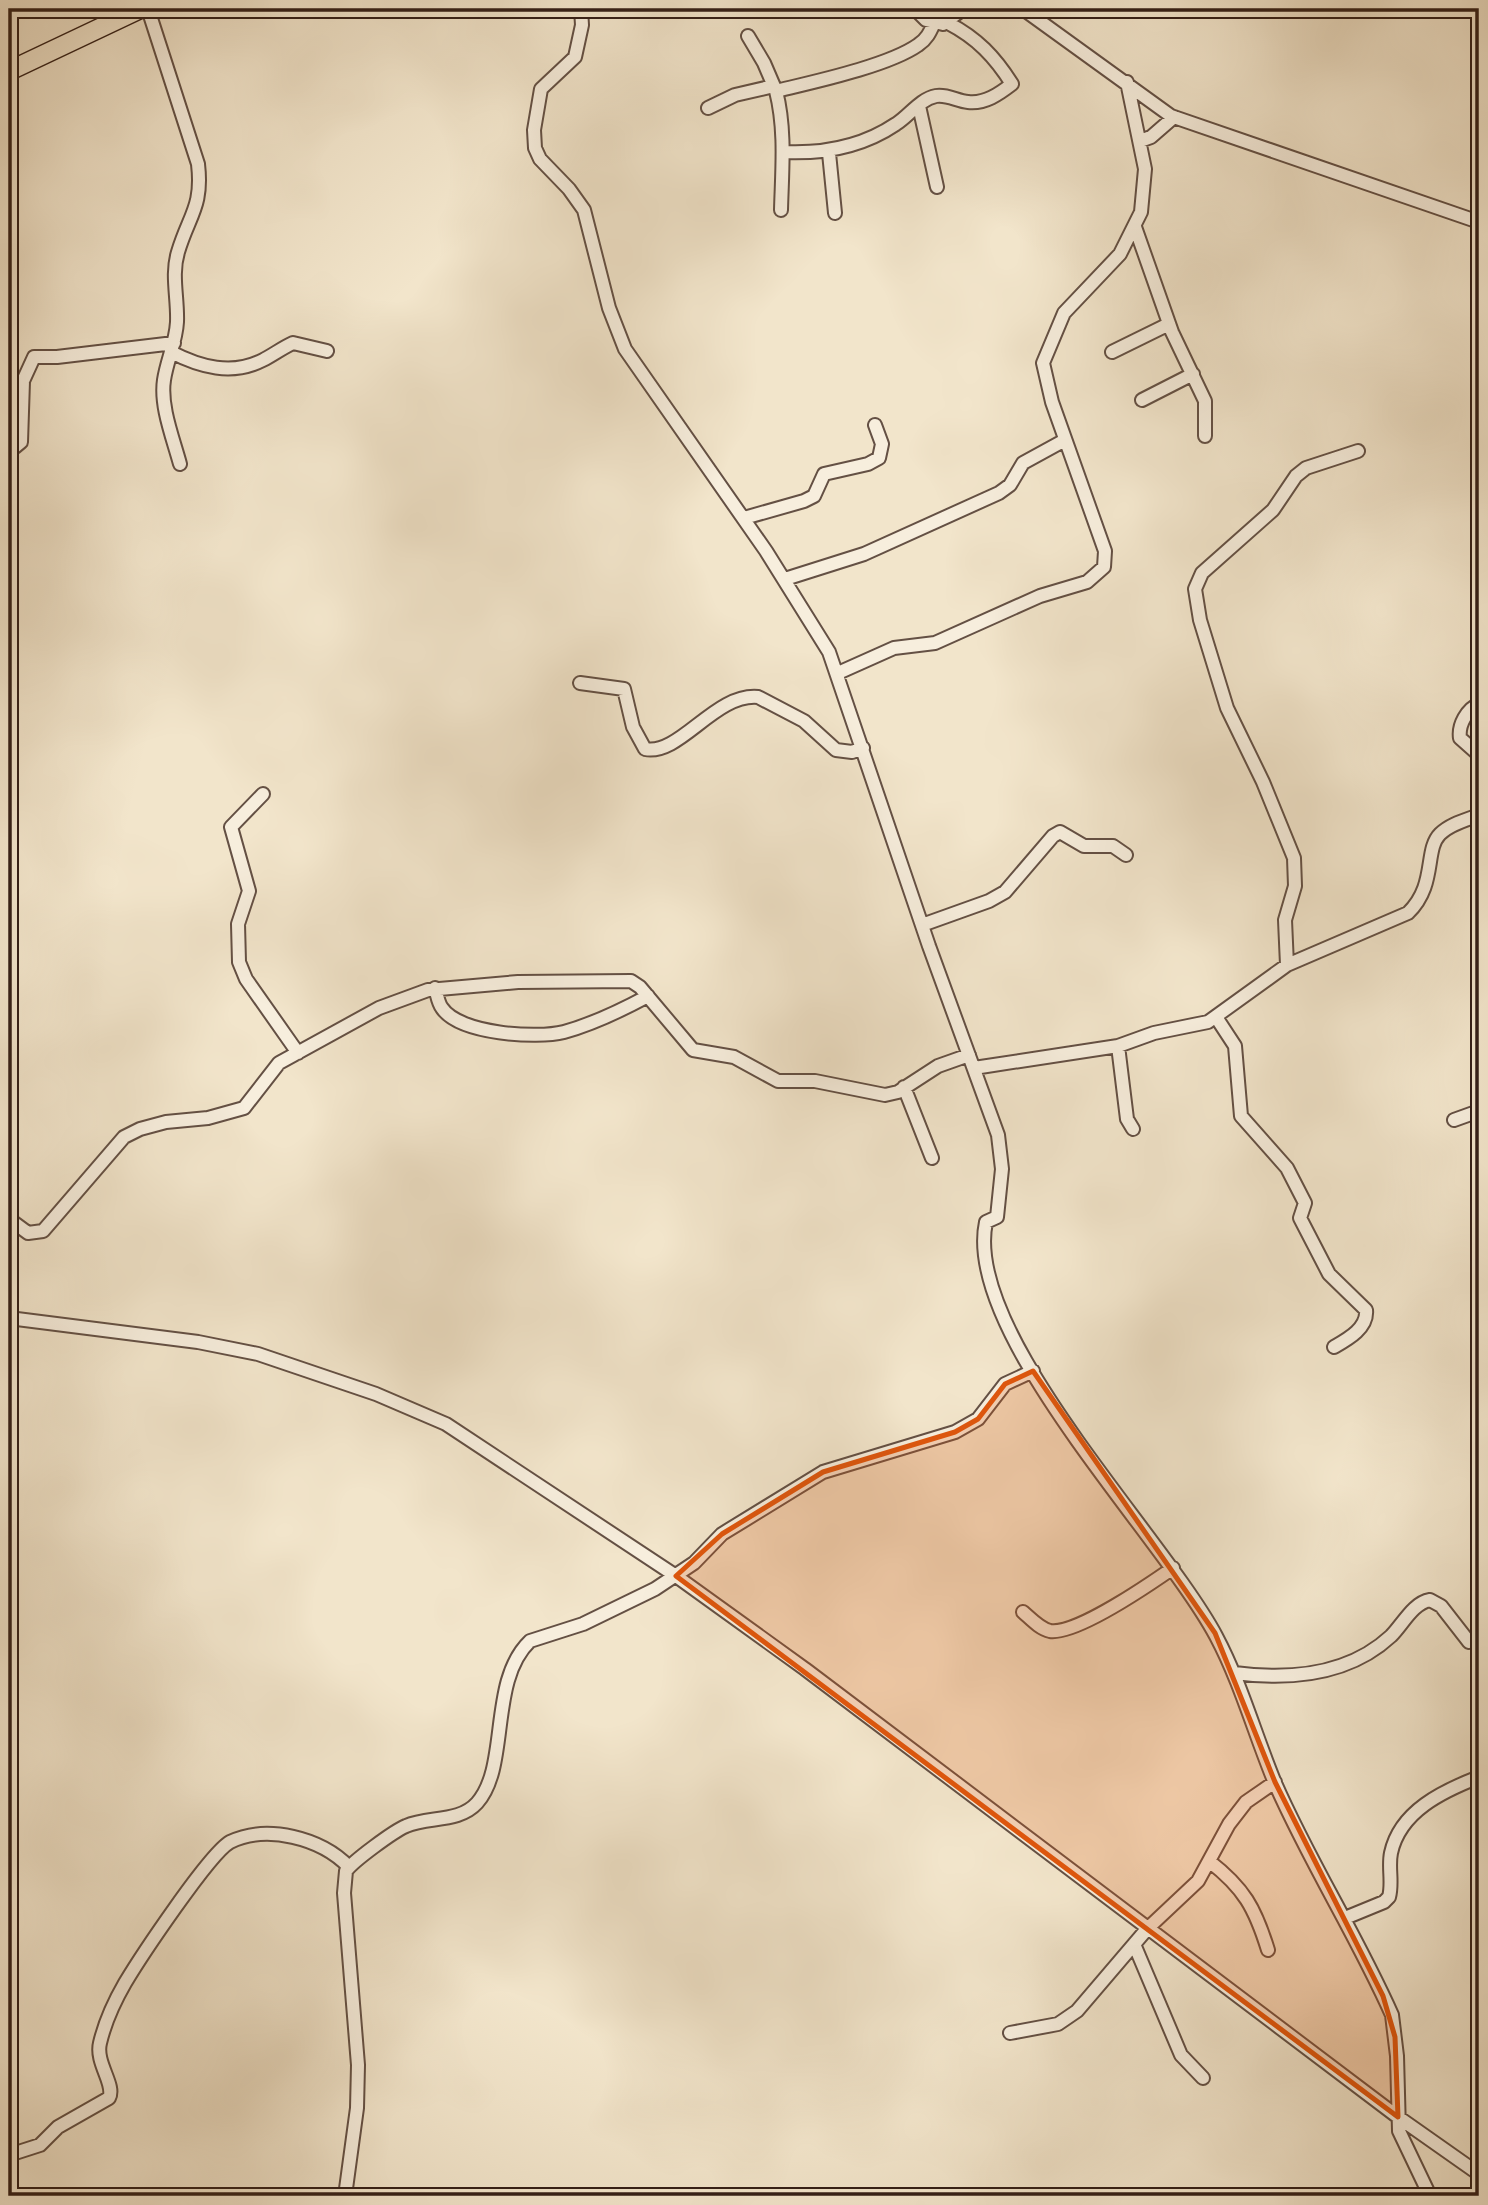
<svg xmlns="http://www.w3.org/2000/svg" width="1488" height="2205" font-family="'Libre Bodoni',serif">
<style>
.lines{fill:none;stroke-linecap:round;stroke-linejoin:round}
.minor-casing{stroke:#645044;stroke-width:16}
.highway-casing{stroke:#341f17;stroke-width:21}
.minor{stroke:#f7eedd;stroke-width:12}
.highway{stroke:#f2e5cb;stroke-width:18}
.marked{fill:#df560d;fill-opacity:0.2;stroke:#df560d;stroke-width:5;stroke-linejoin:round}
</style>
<rect width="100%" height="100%" fill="#f2e5cb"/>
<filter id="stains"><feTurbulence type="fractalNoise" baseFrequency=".00286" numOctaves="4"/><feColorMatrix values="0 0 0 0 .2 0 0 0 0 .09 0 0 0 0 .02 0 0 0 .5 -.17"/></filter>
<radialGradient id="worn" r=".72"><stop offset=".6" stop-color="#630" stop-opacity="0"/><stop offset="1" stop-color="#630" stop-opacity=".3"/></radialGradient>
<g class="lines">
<g class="minor-casing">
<path id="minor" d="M148,9L198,164C203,207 189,215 178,252C171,275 178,298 177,322C176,342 167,360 164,380C160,406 173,438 180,464
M581,9L582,25L575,57L541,89L534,130L535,148L540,159L569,189L584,210L609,308L625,349L766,551L829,652L929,946L998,1135L1002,1169L997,1217L986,1222C962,1333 1162,1535 1216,1636C1241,1683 1255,1735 1275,1783C1310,1863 1357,1936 1392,2015L1397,2056L1399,2131L1430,2196
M915,9L926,20L943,24L963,9
M1023,9L1171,116L1479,222
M748,36L764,63L776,91C813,82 888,66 918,45C927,39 930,32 934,23
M776,91C786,130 782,171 781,210
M919,106L937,187
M708,108L735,95L774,86
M1140,141L1151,137L1174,117
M783,152C823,154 862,147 896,124C909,116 920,99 936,96C947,94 957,101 968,102C985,104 999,94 1012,84C995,57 977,38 948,23
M829,153L835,213
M1135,227L1172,332L1205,401V436
M171,352C200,367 232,376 263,360C273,355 282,348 293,343L327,351
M1112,352L1169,324
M1142,400L1193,374
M9,447H15L21,442L23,381L34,357H57L174,343
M744,518L804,501L814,496L824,474L868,464L879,458L882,444L875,425
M785,579L864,554L999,493L1010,485L1023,463L1065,440
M838,673L894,648L935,643L1040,596L1087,582L1104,567L1105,551L1052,402L1043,363L1064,313L1120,254L1141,212L1145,169L1127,82
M580,683L624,689L633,727L645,749C680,756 715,693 758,697L804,721L836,750L852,752L863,748
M1478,754L1460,738C1458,725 1467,709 1479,704
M263,794L231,827L249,891L238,924L239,962L246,979L298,1053
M922,925L989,901L1005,892L1053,836L1060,832L1084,846H1113L1126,855
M1287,965L1285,920L1295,886L1294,858L1263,782L1227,708L1200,620L1195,589L1202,573L1273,510L1296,476L1306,468L1358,451
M435,988C437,994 438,1003 442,1008C459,1034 537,1039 564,1032C593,1024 622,1010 648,996
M1216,1017L1235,1046L1241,1116L1287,1168L1305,1203L1300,1218L1329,1274L1366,1310C1368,1328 1348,1339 1334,1347
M1118,1046L1127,1119L1133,1129
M974,1068L1118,1046L1154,1033L1208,1022L1287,965L1408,913C1437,885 1424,850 1440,834C1450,824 1466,820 1479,815
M904,1087L932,1158
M1454,1120L1479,1111
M9,1219L28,1233L43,1231L124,1137L140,1129L166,1122L208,1118L244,1108L279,1063L379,1008L428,990L518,982L631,981L640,987L693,1050L734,1057L778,1081H815L885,1095L898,1092L938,1066L969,1055
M9,1318L198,1342L258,1354L376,1394L446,1424L676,1576L805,1669L1398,2117L1479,2174
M1023,1612C1031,1619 1040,1629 1050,1631C1076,1635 1150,1584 1173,1568
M1234,1673C1288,1680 1348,1676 1391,1636C1403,1624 1413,1603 1430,1600L1441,1606L1469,1642
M1209,1861C1244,1888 1255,1908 1268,1950
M1345,1918L1384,1902L1389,1897C1393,1883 1388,1867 1391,1853C1400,1811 1443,1791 1479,1777
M1134,1944L1181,2055L1203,2078
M1010,2033L1058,2024L1077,2011L1147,1929L1198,1881L1229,1824L1246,1802L1275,1782
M9,2155L40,2145L58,2127L109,2098C116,2085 95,2063 100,2043C105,2022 114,2002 125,1983C140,1958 209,1854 230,1842C267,1824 321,1838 349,1867
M345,2196L357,2108L358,2065L344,1893L346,1871C353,1861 394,1831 406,1826C428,1816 459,1823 477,1803C510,1766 488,1681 530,1641L583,1624L655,1589L694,1563L722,1534L823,1472L955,1432L978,1419L1005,1384L1033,1371"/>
</g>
<g class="highway-casing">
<path id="highway" d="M9,71L140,9"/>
</g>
<use href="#minor" class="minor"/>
<use href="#highway" class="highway"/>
</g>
<path class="marked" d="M1033,1371L1215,1633L1275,1782L1383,1996L1395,2037L1398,2117L676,1576L722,1534L823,1472L955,1432L978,1419L1005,1384Z"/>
<rect width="1488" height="2205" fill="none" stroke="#f2e5cb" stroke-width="35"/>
<rect x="10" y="10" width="1467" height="2184" fill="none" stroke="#341f17" stroke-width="3.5"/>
<rect x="18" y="18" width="1453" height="2170" fill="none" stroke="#341f17" stroke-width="2"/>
<rect width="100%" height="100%" filter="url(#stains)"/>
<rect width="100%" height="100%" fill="url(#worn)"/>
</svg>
